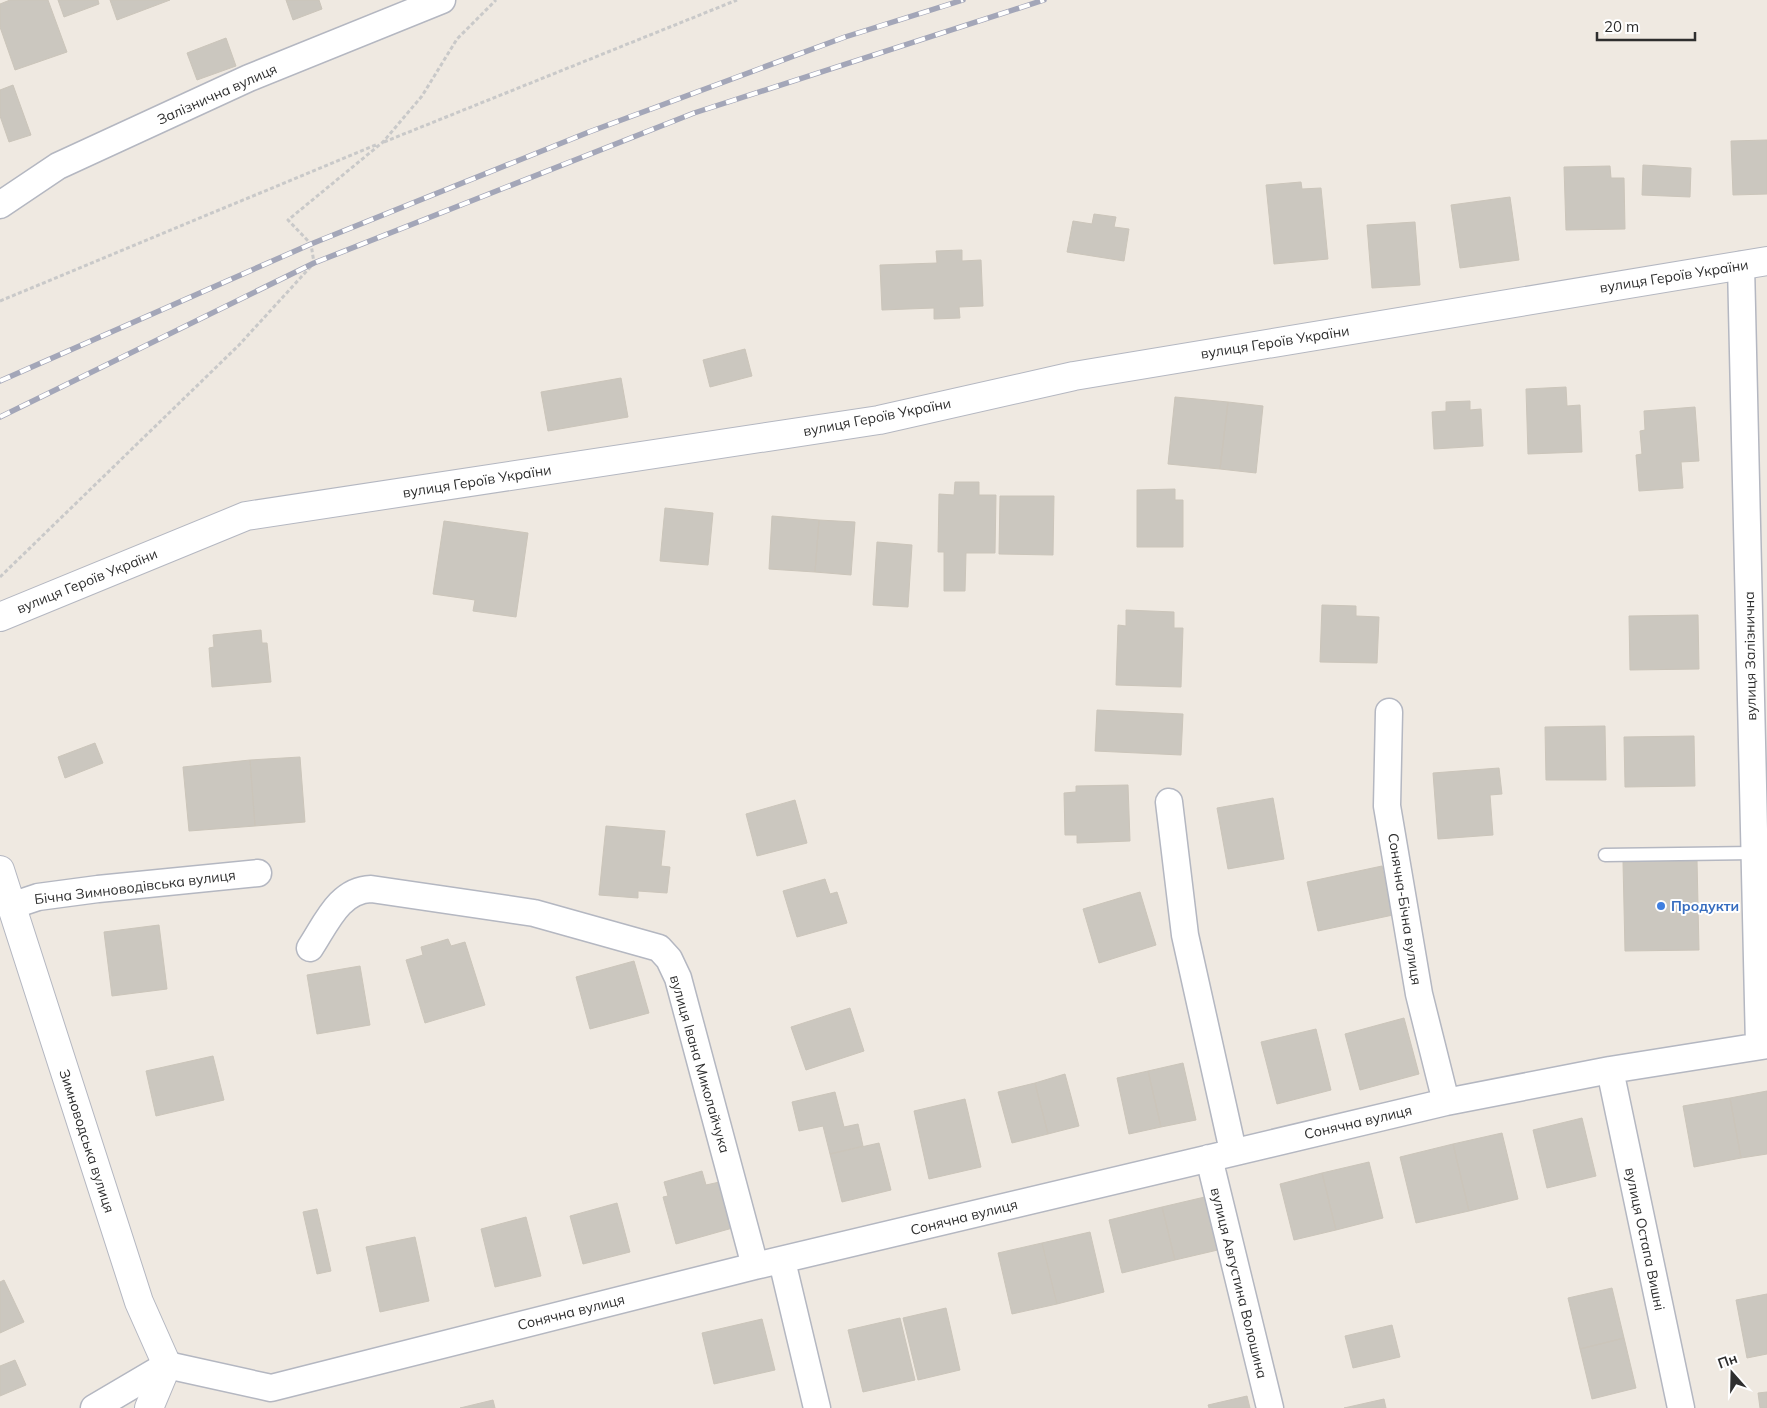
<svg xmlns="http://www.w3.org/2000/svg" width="1767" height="1408" font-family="Mulish,sans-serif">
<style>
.building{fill:#cbc7bf;stroke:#cbc5ba}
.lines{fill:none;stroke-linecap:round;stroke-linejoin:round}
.lane-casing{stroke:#b4b7c1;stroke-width:15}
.street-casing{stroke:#b4b7c1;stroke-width:29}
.secondary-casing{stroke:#b4b7c1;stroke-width:30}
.path{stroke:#c9c9c9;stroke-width:3;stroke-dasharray:4 2.5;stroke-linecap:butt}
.lane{stroke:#fff;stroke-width:12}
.street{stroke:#fff;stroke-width:26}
.secondary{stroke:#fff;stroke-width:28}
.rail-casing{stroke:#a3a6b8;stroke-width:5.5}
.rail{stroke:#fff;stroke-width:4;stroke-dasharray:11;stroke-linecap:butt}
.shop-dot{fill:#3f7fe0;stroke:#fff;stroke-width:2}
.labels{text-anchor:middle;stroke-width:4;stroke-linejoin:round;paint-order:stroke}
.street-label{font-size:14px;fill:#2e2e2e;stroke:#fff}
.shop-label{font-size:14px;font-weight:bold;fill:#366cbe;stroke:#fff;text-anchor:start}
</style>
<rect width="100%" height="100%" fill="#efe9e1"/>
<path class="building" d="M10,0H48L67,52L15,70L0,27V4Z
M58,0H98L99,4L64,17Z
M110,0H170L117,20Z
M286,0H319L322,9L293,20Z
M226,38L236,66L197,80L187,53Z
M13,85L31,135L9,142L0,116V90Z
M1767,140V194L1733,195L1731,141Z
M1643,165L1691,168L1690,197L1642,195Z
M1610,166L1611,178H1624L1625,229L1566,230L1564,167Z
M1301,182L1302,189L1321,188L1328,259L1274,264L1266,185Z
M1510,197L1519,260L1460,268L1451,205Z
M1094,214L1116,217L1114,227L1129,229L1124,261L1067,252L1073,221L1092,224Z
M1415,222L1420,285L1372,288L1367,225Z
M962,250V261L981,260L983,306L959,307L960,318L934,319V308L882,310L880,265L937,263L936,251Z
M745,349L752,376L710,387L703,360Z
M621,378L628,417L548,431L541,392Z
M1566,387L1567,406L1580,405L1582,452L1528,454L1526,389Z
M1175,397L1228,402L1220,469L1168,464Z
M1470,401V410L1481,409L1483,446L1434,449L1432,412L1446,411V402Z
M1228,402L1263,406L1256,473L1220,469Z
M1695,407L1699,461L1681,462L1683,488L1639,491L1636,455L1642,454L1640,431L1645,430L1644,411Z
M955,482H979V495H996L995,553H966L965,591H944V552H938L939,494L954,495Z
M1175,489V500H1183V547H1137V490Z
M1000,496H1054L1053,555L999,554Z
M665,508L713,513L708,565L660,561Z
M772,516L819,520L815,572L769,569Z
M819,520L855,522L851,575L815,572Z
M444,521L528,533L516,617L473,611L475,600L433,594Z
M877,542L912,545L908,607L873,605Z
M1322,605L1356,606V616L1379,617L1377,663L1320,662Z
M1126,610L1174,612V628H1183L1181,687L1116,685L1118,625L1126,626Z
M1698,615L1699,669L1630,670L1629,616Z
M261,630L262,643H267L271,682L212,687L209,648L214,647L213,635Z
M1097,710L1183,714L1181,755L1095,751Z
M1605,726L1606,780H1546L1545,727Z
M1694,736L1695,786L1625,787L1624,737Z
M95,743L103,763L65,778L58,757Z
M300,757L305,822L255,826L250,760Z
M250,760L255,826L189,831L183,767Z
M1499,768L1502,794L1490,795L1493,835L1438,839L1433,773Z
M1128,785L1130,841L1077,843V835H1065L1064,793L1076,792V786Z
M1273,798L1284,859L1228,869L1217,808Z
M795,800L807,843L757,856L746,814Z
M606,826L665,831L661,866L670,867L667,893L638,891V898L599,895Z
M1697,860L1699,950L1625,951L1623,862Z
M1382,866L1393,915L1318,931L1307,882Z
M825,879L830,894L837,892L847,923L797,937L783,891Z
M1140,892L1156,945L1099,963L1083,909Z
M159,925L167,989L112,996L104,932Z
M448,939L451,946L465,942L485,1005L425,1023L406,960L423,955L421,947Z
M634,961L649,1013L590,1029L576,977Z
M360,966L370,1025L317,1034L307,975Z
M850,1008L864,1051L806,1070L791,1027Z
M1404,1018L1419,1074L1360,1090L1345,1034Z
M1316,1029L1331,1090L1277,1104L1261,1042Z
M213,1056L224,1100L156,1116L146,1071Z
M1183,1063L1196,1120L1161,1127L1148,1071Z
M1148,1071L1161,1127L1129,1134L1117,1078Z
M1065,1074L1079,1126L1048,1134L1035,1083Z
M1035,1083L1048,1134L1012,1143L998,1092Z
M1767,1091V1154L1741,1158L1730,1098Z
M835,1092L844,1127L858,1124L863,1146L830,1154L823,1126L799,1131L792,1102Z
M1730,1098L1741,1158L1694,1167L1683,1106Z
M965,1099L981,1167L929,1179L914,1111Z
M1582,1118L1596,1176L1547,1188L1533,1130Z
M1502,1133L1518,1199L1469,1211L1453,1144Z
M879,1143L891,1190L842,1202L830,1154Z
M1453,1144L1469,1211L1416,1223L1400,1157Z
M1369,1162L1383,1218L1336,1230L1322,1173Z
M702,1171L706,1185L724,1181L736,1227L676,1244L663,1197L668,1196L664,1182Z
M1322,1173L1336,1230L1294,1240L1280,1184Z
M1209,1196L1222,1249L1175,1260L1162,1207Z
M617,1203L630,1252L583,1264L570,1216Z
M1162,1207L1175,1260L1122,1273L1109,1220Z
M317,1209L331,1271L317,1274L303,1212Z
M526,1217L541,1276L495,1287L481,1229Z
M1090,1232L1104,1292L1057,1304L1042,1243Z
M415,1237L429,1301L380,1312L366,1247Z
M1042,1243L1057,1304L1012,1314L998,1253Z
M4,1280L24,1322L0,1333V1282Z
M1612,1288L1624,1338L1580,1349L1568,1298Z
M1767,1294V1354L1747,1358L1736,1300Z
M946,1308L960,1370L918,1380L903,1318Z
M900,1318L915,1380L863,1392L848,1330Z
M762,1319L775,1370L714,1384L702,1333Z
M1392,1325L1400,1357L1353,1368L1345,1336Z
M1624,1338L1636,1388L1592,1399L1580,1349Z
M15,1360L26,1385L0,1396V1366Z
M1767,1392V1408H1760L1758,1393Z
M1247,1396L1250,1408H1209L1208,1405Z
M1384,1399L1386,1408H1344Z
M493,1400L495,1408H460Z"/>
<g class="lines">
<g class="lane-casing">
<path id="lane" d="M1605,855L1754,853"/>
</g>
<g class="street-casing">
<path id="street" d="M0,205L58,166L249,78L442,0
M1741,265L1759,1046
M1389,712L1387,806L1419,994L1446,1102
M1169,802L1185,935L1233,1151
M11,906L38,897L98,889L258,873
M310,948C326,924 339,890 371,889L534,913L659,948L669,959L678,978L755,1266
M1610,1070L1681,1408
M1209,1158L1270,1408
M782,1261L817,1408
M94,1408L167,1365L271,1388L755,1266L1446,1102L1610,1070L1767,1045"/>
</g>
<g class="secondary-casing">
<path id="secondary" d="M0,617L246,516L879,420L1074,376L1767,261
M0,870L139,1302L167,1365L149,1408"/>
</g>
<path class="path" d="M384,142L737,0
M0,301L378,144
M0,577L239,345L314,263L311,244L288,220L383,142L422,96L457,39L496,0"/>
<use href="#lane" class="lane"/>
<use href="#street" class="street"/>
<use href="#secondary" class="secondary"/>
<g class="rail-casing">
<path id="rail" d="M0,381L311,244L589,132L845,37L963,0
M0,417L314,263L694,113L1044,0"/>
</g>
<use href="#rail" class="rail"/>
</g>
<circle class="shop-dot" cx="1661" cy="906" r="5"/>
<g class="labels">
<g class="street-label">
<text transform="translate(217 94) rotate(-24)" y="5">Залізнична вулиця</text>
<text transform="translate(1674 276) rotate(-9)" y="5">вулиця Героїв України</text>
<text transform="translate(1275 342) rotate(-9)" y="5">вулиця Героїв України</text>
<text transform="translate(877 417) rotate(-11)" y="5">вулиця Героїв України</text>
<text transform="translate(477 481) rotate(-9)" y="5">вулиця Героїв України</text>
<text transform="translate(87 581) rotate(-22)" y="5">вулиця Героїв України</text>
<text transform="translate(1750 656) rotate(-91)" y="5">вулиця Залізнична</text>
<text transform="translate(135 887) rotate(-7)" y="5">Бічна Зимноводівська вулиця</text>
<text transform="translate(1405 909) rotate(81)" y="5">Сонячна-Бічна вулиця</text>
<text transform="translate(700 1064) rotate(74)" y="5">вулиця Івана Миколайчука</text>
<text transform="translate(1358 1122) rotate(-13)" y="5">Сонячна вулиця</text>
<text transform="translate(87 1141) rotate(72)" y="5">Зимноводська вулиця</text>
<text transform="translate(964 1217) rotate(-14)" y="5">Сонячна вулиця</text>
<text transform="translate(1645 1239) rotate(78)" y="5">вулиця Остапа Вишні</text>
<text transform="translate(1239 1283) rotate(76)" y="5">вулиця Августина Волошина</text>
<text transform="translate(571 1312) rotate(-14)" y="5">Сонячна вулиця</text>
</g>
<g class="shop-label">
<text x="1671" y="911">Продукти</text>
</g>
</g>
<g transform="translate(1732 1373) rotate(340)" stroke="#ffffff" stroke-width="4" paint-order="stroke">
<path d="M0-4L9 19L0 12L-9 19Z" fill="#2e2e2e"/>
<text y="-8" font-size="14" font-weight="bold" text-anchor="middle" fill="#2e2e2e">Пн</text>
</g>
<path d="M1597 32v8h98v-8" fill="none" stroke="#2e2e2e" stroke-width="2.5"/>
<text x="1604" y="32" font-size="15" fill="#2e2e2e" stroke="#ffffff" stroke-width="4" paint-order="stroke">20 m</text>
</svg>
